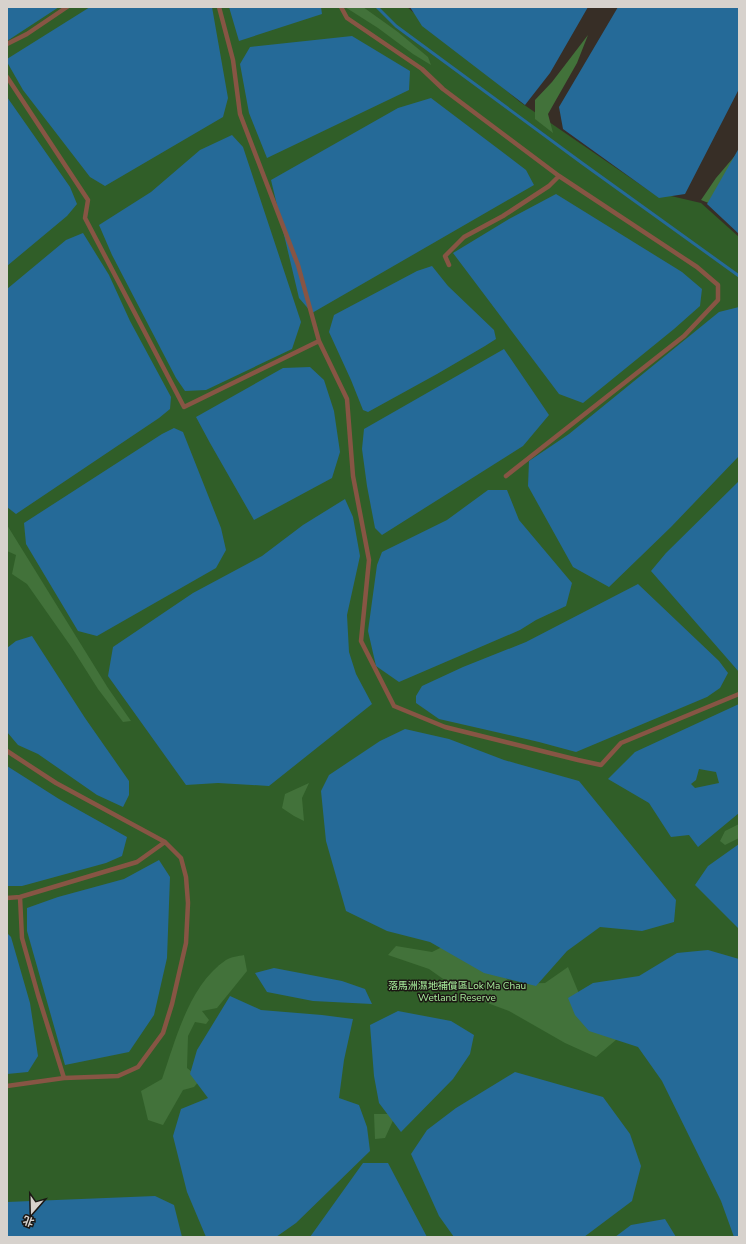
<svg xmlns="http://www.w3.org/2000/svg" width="746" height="1244" font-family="'Nunito Sans','Noto Sans SC',sans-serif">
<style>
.green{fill:#305e28}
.forest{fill:#42723a}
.water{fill:#256a98;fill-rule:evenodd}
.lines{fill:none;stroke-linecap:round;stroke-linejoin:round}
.stream{stroke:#256a98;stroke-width:3}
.lane{stroke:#875544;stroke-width:4.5}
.labels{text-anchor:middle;stroke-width:3;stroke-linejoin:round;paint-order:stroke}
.park-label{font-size:10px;fill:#a9ef9d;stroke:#1b1713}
</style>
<rect width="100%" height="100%" fill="#372e26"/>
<path class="green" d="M7,7H407L520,102L654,194L671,196L701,203L739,237V1237H7Z"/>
<path class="forest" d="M345,7H363L398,32L428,57L431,65L413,54L378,28Z
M588,35L577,63L548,114L553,133L535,119V100L552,82Z
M739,151L711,204L701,200L716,178Z
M7,525L108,688L131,721L123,722L98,689L72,648L27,584L12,574L16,555L7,551Z
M309,783L302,798L304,821L294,816L282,808L285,794Z
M739,824V838L725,845L720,841L725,831Z
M452,942L489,958L511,984L545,983L568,967L587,1013L624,1033L596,1057L565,1043L509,1011L466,995L429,969L388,955L396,946L432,952Z
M244,955L247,971L217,1008L202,1011L209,1020L206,1024L195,1022L188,1036L187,1068L201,1079L194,1087L183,1090L163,1125L148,1120L141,1091L162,1079C176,1039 189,985 226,960C231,957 239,956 244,955Z
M374,1114H396L385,1138L375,1139Z"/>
<path class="water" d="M7,7H59L7,41Z
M90,7H212L228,98L223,117L105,186L90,177L23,90L7,62V59Z
M229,7H321L322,14L239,41Z
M410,7H588L550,73L525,105L422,26Z
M618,7H739V89L685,194L659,198L563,129L559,107Z
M352,36L410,71L409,90L267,158L249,113L240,64L250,47Z
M7,97L70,187L77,204L67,216L7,266Z
M431,98L526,170L534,185L312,313L299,298L271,180L398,108Z
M232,135L243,147L301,322L292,349L206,390L185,391L176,378L112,255L99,225L151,192L200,150Z
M739,148V234L707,204Z
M556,194L682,272L702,289L700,306L674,329L583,403L559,394L453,253L509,219Z
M83,233L109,275L130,321L171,397L170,409L159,418L16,514L7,507V289L66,240Z
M432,266L448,286L494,330L496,339L485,346L437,374L368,412L363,410L351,380L329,332L334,315L417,271Z
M739,307V456L671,527L609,587L573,567L528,486L529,461L569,434L719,312Z
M504,349L549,415L523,446L382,535L375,528L367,486L362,449L364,429Z
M310,367L324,380L334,411L340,452L332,478L254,520L210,443L196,417L283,368Z
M174,428L183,432L221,528L226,550L216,568L97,636L78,631L26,544L24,523L162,434Z
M739,481V672L651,571L666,553Z
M488,490H507L519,520L572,583L566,606L536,620L520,630L399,682L376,666L368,631L377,565L382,552L447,520Z
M345,499L353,517L360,556L347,615L349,652L356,674L372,704L269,786L218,783L186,785L108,676L113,647L193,593L262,556L303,525Z
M638,584L719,661L728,673L720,688L707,697L576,752L539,742L439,719L416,703V696L422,686L463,667L526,642Z
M32,636L85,718L129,781V795L123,807L97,795L38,754L18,745L7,732V648L16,641Z
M739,704V813L698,847L689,835L671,837L649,803L608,779L635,752ZM699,769L716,772L719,783L695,788L691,784L696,780Z
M405,729L449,739L504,760L579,781L676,900L674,922L642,931L600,927L567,951L536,986L484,973L430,942L387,931L346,911L326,841L321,791L329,775L380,741Z
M7,766L59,799L127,837L122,856L106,863L22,886H7Z
M739,844V929L695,885L708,866Z
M159,860L170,877L167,958L154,1015L129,1052L65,1065L27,931V908L58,897L124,879Z
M7,933L11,937L30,1003L38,1056L28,1072L7,1074Z
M708,950L739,959V1237H734L721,1201L662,1081L638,1047L589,1031L575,1015L568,998L593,983L639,976L677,953Z
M274,968L342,981L365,989L372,1004L313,1001L267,992L255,973Z
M230,996L261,1010L322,1015L353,1019L344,1060L339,1098L359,1105L367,1127L370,1151L296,1223L276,1237H206L187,1192L173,1136L181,1109L208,1098L190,1074L197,1050Z
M398,1011L451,1021L474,1035L470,1054L453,1079L401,1132L379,1103L374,1076L370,1025Z
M515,1072L603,1097L630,1134L641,1166L632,1201L584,1237H454L439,1216L411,1154L427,1130L456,1108Z
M363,1163H388L427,1237H310Z
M155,1196L174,1205L182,1237H7V1202Z
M665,1219L676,1237H615L631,1225Z"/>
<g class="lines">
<path class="stream" d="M377,7L396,26L582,163L739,276"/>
<path class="lane" d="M219,7L233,60L240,114L298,265L319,341
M341,7L347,18L422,69L443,89L559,176L697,267L718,285V300L684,336L506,476
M7,44L27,34L67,7
M7,77L88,200L85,218L184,407L319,341L347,399L353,476L369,560L361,641L394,706L445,727L578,760L601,765L621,743L739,694
M449,265L445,256L464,237L503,216L549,186L559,176
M7,751L56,783L165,842L181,858L186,877L188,903L186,943L172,1004L163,1033L138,1067L118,1076L64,1078L38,995L22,938L20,897
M7,898L20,897L137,862L165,842
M7,1086L64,1078"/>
</g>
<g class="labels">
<g class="park-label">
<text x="457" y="989">落馬洲濕地補償區Lok Ma Chau<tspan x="457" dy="12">Wetland Reserve</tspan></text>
</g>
</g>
<rect width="746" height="1244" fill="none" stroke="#d7d2cd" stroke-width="16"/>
<g transform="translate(32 1212) rotate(200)" stroke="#1b1713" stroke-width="3" paint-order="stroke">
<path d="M0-3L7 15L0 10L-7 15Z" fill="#d7d2cd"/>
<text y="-6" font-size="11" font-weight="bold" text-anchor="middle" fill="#d7d2cd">北</text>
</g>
</svg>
